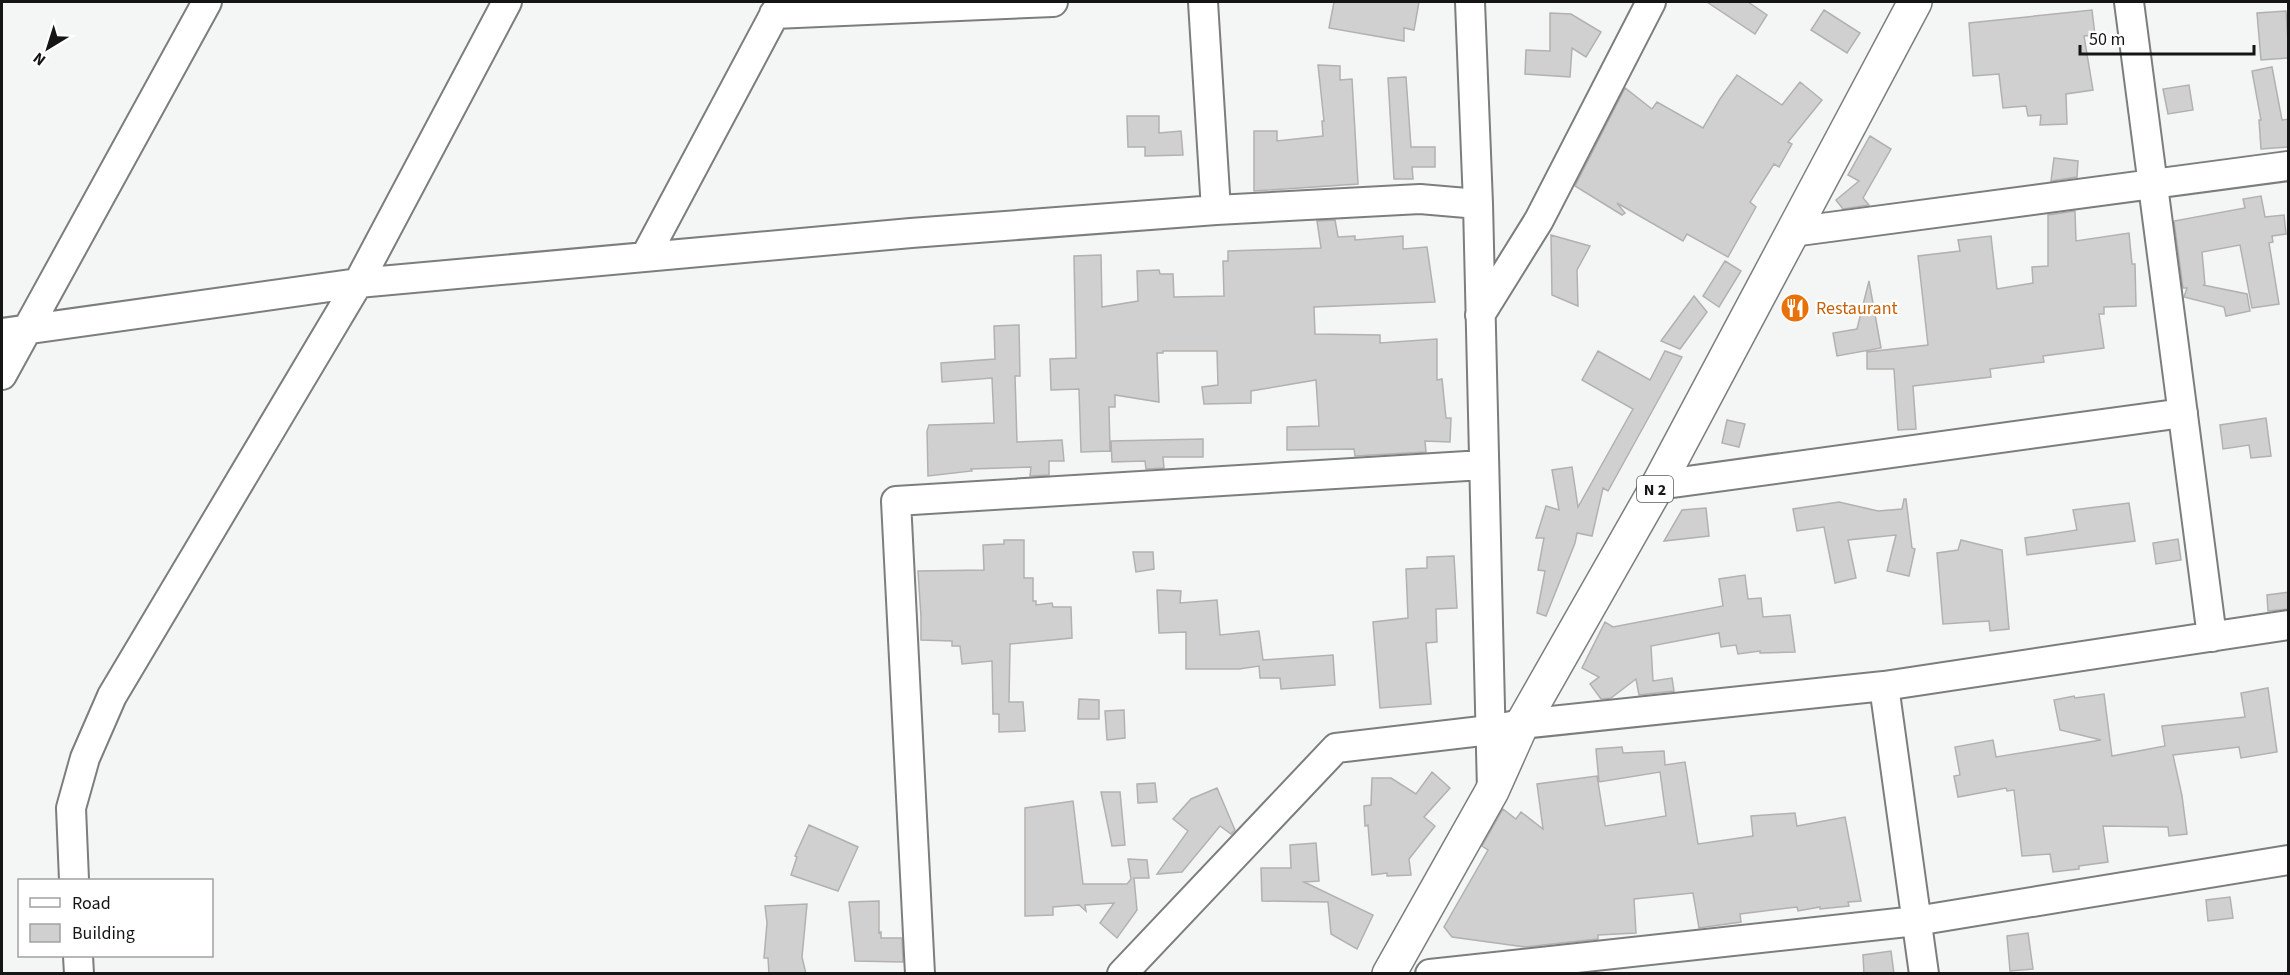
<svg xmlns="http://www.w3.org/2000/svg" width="2290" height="975" font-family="'Source Sans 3',sans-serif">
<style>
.building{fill:#d1d0d0;stroke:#b2b1b0;stroke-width:1.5}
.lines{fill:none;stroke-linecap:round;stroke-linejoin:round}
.minor-casing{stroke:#7c7d7d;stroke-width:32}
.major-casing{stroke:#7c7d7d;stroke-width:36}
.minor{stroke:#fff;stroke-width:28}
.major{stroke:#fff;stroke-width:33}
.labels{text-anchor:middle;stroke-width:4.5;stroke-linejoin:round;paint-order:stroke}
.shield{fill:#fff;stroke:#5b5b5b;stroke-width:1.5}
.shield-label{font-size:16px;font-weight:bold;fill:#151515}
.food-label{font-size:18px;fill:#c56008;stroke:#fff;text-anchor:start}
</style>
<rect width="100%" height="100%" fill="#f4f5f5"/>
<path class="building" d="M1334,2H1419L1414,30L1404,28V41L1329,28Z
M1707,2H1748L1767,15L1755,34Z
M1824,10L1860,33L1847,53L1811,30Z
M2092,10L2095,35L2084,36L2093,90L2066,94L2067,124L2040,125L2041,115L2028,116L2026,106L2003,108L1999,74L1973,76L1969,23Z
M2286,11L2289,58L2261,60L2257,13Z
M1550,13L1571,14L1601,32L1586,57L1572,48L1570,77L1525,74L1526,50L1550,51Z
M1318,65L1340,66V80L1352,79L1358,184L1254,191V131H1277V141L1323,136L1322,121H1324Z
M2272,67L2282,120L2289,119V147L2261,149L2259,120H2261L2252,71Z
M1737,75L1782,105L1800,82L1822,100L1788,142L1792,144L1779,167L1774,164L1750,202L1756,207L1728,257L1687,234L1683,241L1617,203L1625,213L1622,215L1575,186L1625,88L1652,109L1657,102L1703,128L1720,99Z
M1406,77L1411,147H1435V167H1412L1413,179H1394L1388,78Z
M2189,85L2193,110L2168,114L2163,89Z
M1127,116H1159V133L1181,131L1183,155L1145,156V147H1128Z
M1870,136L1891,149L1863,198L1869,205L1843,209L1836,200L1859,181L1848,175Z
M2054,158L2078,161L2077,177L2051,181Z
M2261,196L2265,217L2284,215L2286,234L2272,236L2273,242L2269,243L2279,304L2252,308L2240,245L2202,252L2205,285H2203L2247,294L2250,311L2226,316L2224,307L2184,297L2187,288H2183L2174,221L2245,208L2243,199Z
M2075,211L2076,241L2129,233L2132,264H2135L2136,306L2104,307V314H2099L2104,348L2043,356L2044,362L1990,369L1991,377L1913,386L1916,429L1898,430L1894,369H1867V352L1928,345L1918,256L1960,251L1958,240L1991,236L1997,289L2033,283L2032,267L2048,266V215Z
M1335,220L1338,237L1355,236V240L1403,236V249L1427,247L1435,302L1314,307L1315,334L1380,335V343L1437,339V380L1442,379L1446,418H1451L1450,442L1425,441L1426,452L1355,456L1354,449L1287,450V427L1319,426L1316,380L1251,391V403L1204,404L1202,387L1218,385L1217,351H1163V353H1157L1159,402L1115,395V407H1109L1110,451L1081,452L1079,389L1051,390L1050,359L1076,358L1074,256L1101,255L1102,307L1138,301L1137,271L1159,270L1160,274H1173L1174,297L1224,296L1223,261H1228V251L1321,248L1317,221Z
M1551,235L1590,246L1577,270L1578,306L1552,295Z
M1725,261L1741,271L1719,307L1703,296Z
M1869,281L1881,348L1837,356L1833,333L1857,329Z
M1694,296L1707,312L1680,349L1661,341Z
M1019,325L1020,376H1015L1017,442L1062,440L1064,461H1049V475L1030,476L1031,467L971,469L972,471L928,476L927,431L929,425L994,423L992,378L942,382L941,363L995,359L994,326Z
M1598,351L1650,380L1665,351L1682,357L1608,491L1603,488L1592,536L1577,533L1575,543L1546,616L1537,613L1545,571L1538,570L1544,538H1536L1546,506L1559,510L1552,470L1572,467L1578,507L1633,409L1582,380Z
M2266,418L2271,456L2251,458L2249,445L2223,449L2220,425Z
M1727,420L1745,424L1739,447L1722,443Z
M1203,439V457H1163L1164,468L1146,469L1145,461L1112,462L1111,441Z
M1904,499H1906L1912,548L1915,549L1909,576L1887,571L1896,535L1848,540L1856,578L1835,583L1824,527L1797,531L1793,509L1839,502L1878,511L1902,509Z
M2129,503L2135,541L2027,555L2025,538L2077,530L2073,510Z
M1706,508L1709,536L1664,541L1682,510Z
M2178,539L2181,560L2156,564L2153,543Z
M1004,540H1024V578H1033V601H1036V605L1052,603L1053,607H1071L1072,638L1010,644L1009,702H1023L1025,731L999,732V714H993L992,661L962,664L960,646H952V641L921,640V617L918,571L984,570L983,545L1004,544Z
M1961,540L2002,550L2009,629L1990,631L1989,621L1943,624L1937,553L1958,550Z
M1133,552H1153L1154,569L1136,572Z
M1454,556L1457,608L1436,609L1437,642L1426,643L1431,704L1380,708L1373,622L1408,618L1406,569L1427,568V557Z
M1745,575L1748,599L1761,598L1763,617L1790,615L1795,652L1760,653V651L1738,654L1736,645L1721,647L1719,633L1651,646L1653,681L1672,678L1674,691L1639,695L1636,679L1611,698L1601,699L1590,684L1599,677L1582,668L1605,622L1613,627L1723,606L1719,579Z
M1157,590L1181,591L1180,603L1217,600L1220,635L1259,631L1263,660L1333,655L1335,685L1281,689L1280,678H1260L1259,666L1239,669H1186V632L1159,633Z
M2289,592V609L2268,611L2267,595Z
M2268,688L2277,752L2241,758L2239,747L2173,755L2182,796L2187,834L2169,836L2168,827L2103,826L2108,862L2079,866V869L2053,872L2050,854L2022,856L2014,790L2007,791L2006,788L1958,797L1954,776L1960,775L1955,747L1993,740L1996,757L2101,740L2060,730L2054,700L2074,696L2075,698L2104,694L2112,756L2165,746L2162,726L2245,717L2241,693Z
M1079,699L1099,700V719H1078Z
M1124,710L1125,738L1107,740L1105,711Z
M1622,747L1623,753L1664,751L1665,765L1685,762L1698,844L1753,836L1751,816L1795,813L1797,826L1845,817L1861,901L1848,902L1849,906L1820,909V907L1798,911L1797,907L1740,914L1741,922L1699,928L1693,893L1634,899L1636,933L1598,935V939L1525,947L1452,937L1444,927L1488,850L1482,846L1503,809L1516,819L1521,812L1543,829L1537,784L1597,776L1605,825L1606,826L1666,816L1660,772L1599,782L1596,749Z
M1432,772L1450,788L1424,817L1435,826L1409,859L1411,875L1387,876V873L1372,875L1368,825L1365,826L1364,806L1371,805L1372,778H1391L1416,794Z
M1155,783L1157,802L1138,803L1137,784Z
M1217,788L1235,830L1231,834L1220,826L1182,872L1157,874L1188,831L1173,819L1191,799Z
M1101,792H1120L1125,845L1112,846Z
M1073,801L1083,884H1127L1131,879L1128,859L1147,860L1149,878H1134L1137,910L1117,938L1100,923L1114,903L1085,905L1086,911L1079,905L1053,907V915L1025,916V808Z
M809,825L858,847L838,891L791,875L797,857L795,856Z
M1316,843L1319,881L1304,882L1373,915L1357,949L1331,934L1328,902L1262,901L1261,868H1291L1290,845Z
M2230,897L2233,918L2208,921L2206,900Z
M879,901V933L881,932V938H902L903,962L855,961L849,902Z
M807,904L802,957L806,974H769L768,958H764L767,923L765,906Z
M2028,933L2033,969L2010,971L2007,936Z
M1891,951L1894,974H1864L1863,955Z"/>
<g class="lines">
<g class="minor-casing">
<path id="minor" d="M1203,2L1216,210
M1470,2L1478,204L1492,791
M2129,2L2212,637
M774,14L1053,2
M1792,232L2288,166
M645,257L781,2
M1480,315L1539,220L1651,2
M2,333L358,283L911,233L1216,210L1420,199L1478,204
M2,375L207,2
M1658,485L2183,413
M1884,686L1924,974
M74,880L71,808L85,758L112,696L358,283L507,2
M78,956L79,974
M920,974L896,501L1483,465
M1122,974L1336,748L1490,730L1522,724L1884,686L2288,625
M1430,974L1916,921L2288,860"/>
</g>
<g class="major-casing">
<path id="major" d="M1389,974L1492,791L1522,724L1658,485L1915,2"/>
</g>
<use href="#minor" class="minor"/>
<use href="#major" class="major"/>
</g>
<defs>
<g id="restaurant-disc" transform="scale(1.5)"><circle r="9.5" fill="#e8710a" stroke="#fff"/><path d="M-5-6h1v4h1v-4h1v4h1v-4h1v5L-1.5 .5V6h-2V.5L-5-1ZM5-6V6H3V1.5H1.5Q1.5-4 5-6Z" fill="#fff"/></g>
</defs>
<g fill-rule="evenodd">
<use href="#restaurant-disc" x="1795" y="308"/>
</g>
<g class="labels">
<rect class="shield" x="1637" y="476" width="36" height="26" rx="4.5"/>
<g class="shield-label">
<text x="1655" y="495">N 2</text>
</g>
<g class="food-label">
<text x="1816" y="314">Restaurant</text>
</g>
</g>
<rect width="2290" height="975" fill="none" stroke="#151515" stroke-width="6"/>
<rect x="18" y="879" width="195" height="78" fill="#ffffff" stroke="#a1a1a1" stroke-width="1.5"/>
<rect x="30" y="898" width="30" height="9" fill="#ffffff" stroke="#a1a1a1" stroke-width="1.5"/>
<text x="72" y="909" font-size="18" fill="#151515">Road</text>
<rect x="30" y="924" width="30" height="18" fill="#d1d0d0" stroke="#a1a1a1" stroke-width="1.5"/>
<text x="72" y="939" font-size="18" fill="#151515">Building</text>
<g transform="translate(48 48) rotate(218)" stroke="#ffffff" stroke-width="4.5" paint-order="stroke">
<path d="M0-4.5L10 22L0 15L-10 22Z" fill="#151515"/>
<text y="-9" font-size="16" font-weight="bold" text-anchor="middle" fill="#151515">N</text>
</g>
<path d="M2080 45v9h174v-9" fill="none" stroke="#151515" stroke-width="3"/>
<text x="2089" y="45" font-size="18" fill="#151515" stroke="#ffffff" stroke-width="4.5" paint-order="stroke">50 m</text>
</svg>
